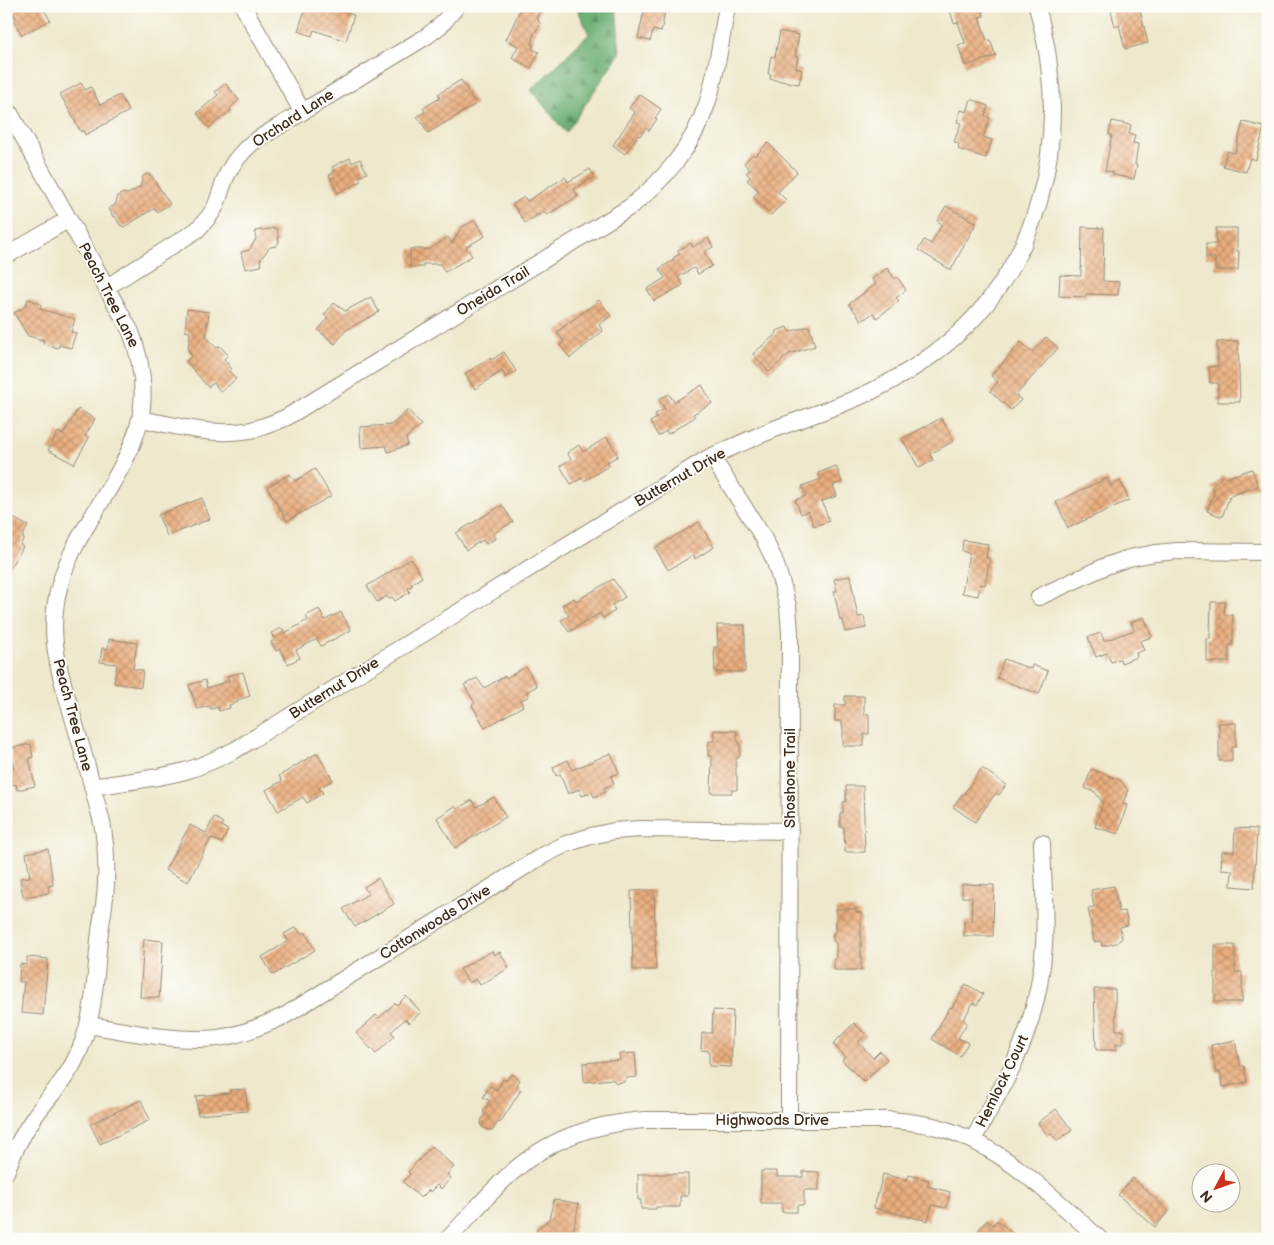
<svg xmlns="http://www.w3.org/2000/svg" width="1274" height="1245" font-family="'Balsamiq Sans',sans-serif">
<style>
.forest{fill:url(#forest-firs);stroke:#526b48}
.building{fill:url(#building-cross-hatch)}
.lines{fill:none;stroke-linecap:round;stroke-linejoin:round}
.minor-casing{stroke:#948975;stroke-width:18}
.minor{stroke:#fff;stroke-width:16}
.labels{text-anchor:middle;stroke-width:4;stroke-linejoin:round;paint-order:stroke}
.street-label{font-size:15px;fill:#3b2a1e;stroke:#fdfcf7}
</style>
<defs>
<pattern id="forest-firs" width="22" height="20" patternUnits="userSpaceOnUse" patternTransform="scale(1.25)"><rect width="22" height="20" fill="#68ac71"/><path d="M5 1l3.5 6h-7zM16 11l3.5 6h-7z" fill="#578c5c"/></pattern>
<pattern id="building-cross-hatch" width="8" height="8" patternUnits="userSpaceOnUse" patternTransform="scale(1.25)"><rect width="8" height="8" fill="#eaae7e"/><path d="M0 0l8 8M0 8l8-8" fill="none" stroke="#bf8e67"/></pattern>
</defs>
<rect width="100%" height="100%" fill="#fdfcf7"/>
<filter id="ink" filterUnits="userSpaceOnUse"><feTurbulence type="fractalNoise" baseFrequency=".02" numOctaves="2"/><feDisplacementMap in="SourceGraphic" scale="10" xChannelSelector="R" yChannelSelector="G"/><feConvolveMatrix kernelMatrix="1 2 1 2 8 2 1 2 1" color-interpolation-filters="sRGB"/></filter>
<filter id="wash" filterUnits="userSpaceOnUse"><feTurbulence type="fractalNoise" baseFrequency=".0096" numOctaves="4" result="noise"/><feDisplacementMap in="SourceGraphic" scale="20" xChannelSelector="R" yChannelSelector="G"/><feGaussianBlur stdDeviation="1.12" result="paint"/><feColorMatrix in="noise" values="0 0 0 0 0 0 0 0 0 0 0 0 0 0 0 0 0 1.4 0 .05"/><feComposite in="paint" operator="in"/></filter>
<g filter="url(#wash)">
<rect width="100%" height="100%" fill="#eee8cc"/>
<path class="forest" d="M576,6H616L620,53L566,133L531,90L589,34Z"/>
<g id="blocks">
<path class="building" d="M9,6H42L50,20L22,35L14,21L16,19Z
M306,6H343L341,11L354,15L346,41L314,30L312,36L298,31Z
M522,6H542L537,17L540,24L532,38L533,39L531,44L534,46L532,49L539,52L531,68L512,58L518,46L506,40Z
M645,6H666L661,32L653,30L650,41L638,38Z
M954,6H981L984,16L979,17L987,41L990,40L996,56L965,66L958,45L965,43L958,22L954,23L949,8Z
M1115,6H1139L1148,43L1125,49L1119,25L1115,27L1111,10L1116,8Z
M780,31L799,35L795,56L798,57L796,68L802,70L799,84L770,79L771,74H768L771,56L775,57Z
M461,80L476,104L428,133L417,116L425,112L423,108L440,98L438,94Z
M81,83L85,90L91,87L100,105L120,95L129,111L85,135L83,130L81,132L60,94Z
M225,83L239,100L230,108L231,110L209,128L197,113L218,95L215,92Z
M639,94L661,109L655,118L657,119L649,131L646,128L640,136L638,135L625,154L613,145L635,112L629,108Z
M971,99L988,106L985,116L990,118L983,137L992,140L986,158L958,149L959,144L954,142L961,123L957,122L961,110L967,112Z
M1112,121L1131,125L1129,134L1135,135L1133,143L1138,144L1135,165H1137L1134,179L1113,175V172L1105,171L1112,135H1109Z
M1243,122L1264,127L1256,160L1250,158L1246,172L1223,166L1227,151L1235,153Z
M768,143L797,172L778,192L786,200L771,215L753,197L759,191L747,180L750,177L746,173L750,170L744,163L753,154L755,156Z
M350,158L352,163L360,159L367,173L358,177L361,181L338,193L329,175L335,172L332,167Z
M590,169L595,177L574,189L578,196L547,215L544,211L525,223L513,204L524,197L527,201L565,177L568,182Z
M147,174L151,175L170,204L157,212L155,208L124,227L120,225L115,216L113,217L109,208L115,205L118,196L123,193L128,194L140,187L143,176Z
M946,206L976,223L951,270L918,250L924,240L931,244L942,224L937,221Z
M475,220L485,236L466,247L472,256L445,272L440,264H423V267H410V249H430L448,237L452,244L461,228Z
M1082,227L1104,228L1103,281L1119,282L1118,295L1086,294V297L1059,296L1060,275L1081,276Z
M277,228L279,242L276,246L270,247L260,260L261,266L245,269L241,252L249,250L256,239L255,231Z
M1216,228H1237V251H1239L1238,270H1215V258H1206V244H1216Z
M708,238L713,247L704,252L712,266L698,274L694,268L678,277L683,285L654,301L647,289L665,278L659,269L674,260L673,258L680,254L678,250L691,243L693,247Z
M887,268L895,279L897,277L906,290L896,298L899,301L877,318L873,313L862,321L849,304L876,284L872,279Z
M371,297L379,312L346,330L335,344L318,330L328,318L324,315L334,303L345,311Z
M28,299L41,304L40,309L75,319L71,332L76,333L71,348L59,345L58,348L43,344L44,340L28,336L14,313L25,307Z
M599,300L611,316L599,325L603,331L570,358L560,345L564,342L557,332Z
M187,309L209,312L206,336L216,348L220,346L228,355L224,359L232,369L229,371L236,379L221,392L214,383L208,387L186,361L192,356L188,350L190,332L185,331Z
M809,326L815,346L789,354L769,372L753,354L777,333L776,331L787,327L789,332Z
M1046,337L1058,348L1016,395L1021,400L1011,410L990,391L998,382L991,376L1021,342L1032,352Z
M1238,341L1240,402H1218V383H1210L1209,367L1218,366L1217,342Z
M504,352L516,371L506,378L502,371L475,389L465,374L490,358L491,360Z
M702,385L712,403L693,414L695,417L668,434L666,431L658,436L650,422L657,418L655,414L665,409L659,399L669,394L674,402Z
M78,409L95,419L85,436L89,438L74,464L48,450L58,432L63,435Z
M408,410L421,425L406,438L408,445L388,452L386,446L361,448L360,427L391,425Z
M941,418L954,441L930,454L933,460L919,468L902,439Z
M607,437L618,456L607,462L610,465L584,481L582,478L571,484L560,466L571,459L567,453L579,445L583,452Z
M836,466L842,482L833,485L837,496L822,501L829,521L814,526L808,511L801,514L795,500L806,496L802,486L821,479L818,473Z
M315,469L331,496L287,521L267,487L290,474L295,481Z
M1252,469L1258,486L1230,496L1222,517L1207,511L1215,490L1211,488L1223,475L1226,478Z
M1107,478L1111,486L1120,481L1129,500L1068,528L1056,502Z
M202,498L210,519L167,536L158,515Z
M502,505L513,522L493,534L496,538L486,544L483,540L466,550L456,533Z
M6,514L28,526L22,537L24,538L20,545L23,547L6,574Z
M699,522L714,547L695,559L694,555L668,570L655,548Z
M963,540L988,544L986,558H990L985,585L980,584L978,596L962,593L969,553L962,551Z
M411,559L422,577L411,584L413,585L408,588L410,592L395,601L392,597L389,599L387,596L377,602L367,586Z
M850,576L858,617L864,616L866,628L845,632L843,620H840L834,591H837L834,579Z
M613,579L625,597L612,605L615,611L603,618L600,613L569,632L561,620L569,616L562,605L574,598L576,601Z
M1211,602H1225L1224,615H1233V645H1229V662H1207V639H1210Z
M319,609L325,620L341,612L351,630L321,646L317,639L296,650L300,658L288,664L280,649L276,651L271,642L275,640L271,633L282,628L285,633L308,620L306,616Z
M1144,617L1152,637L1140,641L1144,650L1136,653L1137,657L1121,663L1120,659L1111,662L1107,653L1096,657L1088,637L1101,633L1104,641L1134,630L1131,622Z
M717,625H745V672H715L714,647H718Z
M109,639L137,643L133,669L143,670L141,687L114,683L117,664L100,662L102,648L108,649Z
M1004,659L1031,669L1032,665L1048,671L1039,694L997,678Z
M526,667L537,686L526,692L529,696L520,701L523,706L485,728L472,705L475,703L464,685L477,678L484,688L505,676L506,678Z
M243,672L250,696L237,700L238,702L229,705L230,708L219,711L218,707L211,709L209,706L197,709L189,685L205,680L207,688L229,681L227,676Z
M845,696H864V714H869V734H864V746H843V727H842V721H835V705H845Z
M1219,723H1236V747H1232V761H1219Z
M714,730L737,731V740L740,743V756L736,759V776H737V790H732V793H711L712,756H708L709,741H714Z
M31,744L33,757L29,758L35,786L17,790L16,784L6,786V770L14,769L10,748Z
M317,753L333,780L319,788L323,793L307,803L303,797L278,811L266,790L282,781L279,776Z
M611,753L619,773L611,776L614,784L604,788L606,792L594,797L592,792L582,796L579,789L568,794L560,774L556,776L553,767L568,760L572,770Z
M982,768L1006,785L999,795L996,793L975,822L953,807L962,794L963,795Z
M1091,769L1120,780L1128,790L1123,804L1127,805L1118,834L1095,827L1103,803L1095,792L1085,788Z
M846,786H863L865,852H845L844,827H840V813H843V802H846Z
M494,797L506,817L455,848L437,818L455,806L457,809L472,800L476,807Z
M214,817L223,823L221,826L228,830L222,843L211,838L188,882L165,870L190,825L206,833Z
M1235,828L1257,829L1254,888L1231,886L1232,870L1221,869L1222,851L1234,852Z
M48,849L53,885L48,886L49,893L23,897L20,878L30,877L26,853Z
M378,878L394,904L355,927L343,909L368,894L364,887Z
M962,884L994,885L993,936H964V921H971L972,897H962Z
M1114,886L1119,912L1125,911L1128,925L1120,927L1122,938L1117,943L1102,946L1101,941L1094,942L1088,908L1094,907L1091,890Z
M654,890L656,970H633L631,891Z
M836,909H856V912L861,913V970H834V959H836V944L833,940V934L836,931Z
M296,927L301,934L305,932L315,950L273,975L262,957L288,941L284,934Z
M144,939L163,941L159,998L140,997Z
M1215,945H1235V972H1242V1002H1215Z
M492,951L494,955L500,952L509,968L480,985L476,979L469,983L460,969Z
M27,957L48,959L43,1015L21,1013L24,982H19L20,964L27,965Z
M966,984L983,994L977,1005L973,1003L963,1020L967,1023L958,1038L968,1043L960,1056L932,1039L950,1007L952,1008Z
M1094,989H1115L1116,1030H1123V1044H1116V1050H1096Z
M406,996L421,1012L409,1023L405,1019L391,1032L395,1036L376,1054L356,1033L376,1015L379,1018L395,1003L397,1005Z
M713,1010L733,1011L731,1067L709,1066V1051L701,1050L702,1033H712Z
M854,1023L866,1035L858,1042L873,1058L880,1051L887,1059L864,1082L842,1060L845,1056L833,1044Z
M1235,1040L1240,1066H1244L1247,1082L1223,1087L1220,1072L1216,1073L1211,1045Z
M635,1053L637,1077L626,1078L624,1082L616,1083L612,1079L584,1082L583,1063L620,1060L619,1054Z
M511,1074L520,1080L516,1087L521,1090L500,1123L498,1122L493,1130H488L482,1127L481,1121L485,1114L483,1112L490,1101L483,1097L490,1086L497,1090L503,1079L506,1081Z
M246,1089L247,1111L198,1115L196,1096L230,1093V1090Z
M141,1100L150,1120L100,1144L90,1124Z
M1056,1109L1072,1130L1057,1141L1051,1134L1048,1136L1038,1123Z
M432,1146L454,1167L447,1174L451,1178L441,1189L437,1185L430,1192L429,1190L421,1198L403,1182L410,1174L408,1172Z
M761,1171H777V1177H803V1171L819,1172V1190H804V1205H797V1212H782V1203H761Z
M638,1174H688V1196H680V1207H656V1209H641V1200H638Z
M883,1174L907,1180L909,1175L929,1180L927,1186L950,1192L946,1208L932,1205L928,1221L874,1208Z
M1133,1178L1169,1211L1155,1227L1118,1195Z
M554,1199L579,1204L572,1236L569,1239H532L538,1233L536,1230L549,1219Z
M987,1220L993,1225L997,1220L1019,1239H982L976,1233Z"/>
</g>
</g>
<g filter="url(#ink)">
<use href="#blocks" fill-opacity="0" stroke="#948975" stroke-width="1"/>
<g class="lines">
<g class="minor-casing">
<path id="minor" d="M243,6L302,111
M6,106L131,332C162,417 127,457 86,527C70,553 58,580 55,610C51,644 60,675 70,707C78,736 87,764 94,793C97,805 101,816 103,828C106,846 107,864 106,882C106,901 101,920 99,940C95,983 94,1027 72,1066C62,1084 47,1099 35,1116C23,1133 13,1152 6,1172
M6,256L69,219
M107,287L197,230C204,222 212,215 216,205C221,193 223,180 230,169C236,158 244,150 253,142L427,36L441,25L457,6
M141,419C177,426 214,437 251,430C264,427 276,422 287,417L630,207C665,179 692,148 707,104C717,73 721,39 727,6
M712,457L763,537L774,559L781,581L788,606L790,633L789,1120
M1039,597L1106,566L1129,558L1156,553L1177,551L1268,552
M92,787C123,782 155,779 185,771C203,766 219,758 235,750L708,458C731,448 754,437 777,428C811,415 845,405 876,389C912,371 946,348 974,318C1036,251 1061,156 1049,66C1047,45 1042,26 1037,6
M89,1025C131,1032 174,1042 218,1038C242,1035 265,1025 286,1015L542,856L566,844L591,836L614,831L640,829L790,831
M973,1140C992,1105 1014,1069 1027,1031C1036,1004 1042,974 1044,946C1046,912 1043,877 1042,843
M448,1239C468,1218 487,1195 509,1175C548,1139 592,1124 644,1120H891C909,1122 927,1123 944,1129C1006,1149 1052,1197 1100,1239"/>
</g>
<use href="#minor" class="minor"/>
</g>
</g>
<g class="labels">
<g class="street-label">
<text transform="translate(293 118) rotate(-33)" y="5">Orchard Lane</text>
<text transform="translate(493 291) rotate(-31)" y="5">Oneida Trail</text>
<text transform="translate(109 295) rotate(63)" y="5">Peach Tree Lane</text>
<text transform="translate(680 477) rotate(-30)" y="5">Butternut Drive</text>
<text transform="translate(334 688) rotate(-32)" y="5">Butternut Drive</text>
<text transform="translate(73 715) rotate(75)" y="5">Peach Tree Lane</text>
<text transform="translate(790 778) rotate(-90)" y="5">Shoshone Trail</text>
<text transform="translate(435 922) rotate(-32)" y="5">Cottonwoods Drive</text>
<text transform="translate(1002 1081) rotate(-64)" y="5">Hemlock Court</text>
<text x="772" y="1125">Highwoods Drive</text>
</g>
</g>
<rect width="1274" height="1245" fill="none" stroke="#fdfcf7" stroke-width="25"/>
<g transform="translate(1216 1188) rotate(229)"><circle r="24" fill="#fdfcf7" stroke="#afa8a0"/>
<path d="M0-4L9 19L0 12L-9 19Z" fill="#c8321e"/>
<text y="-8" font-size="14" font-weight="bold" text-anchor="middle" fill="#3b2a1e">N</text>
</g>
</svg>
